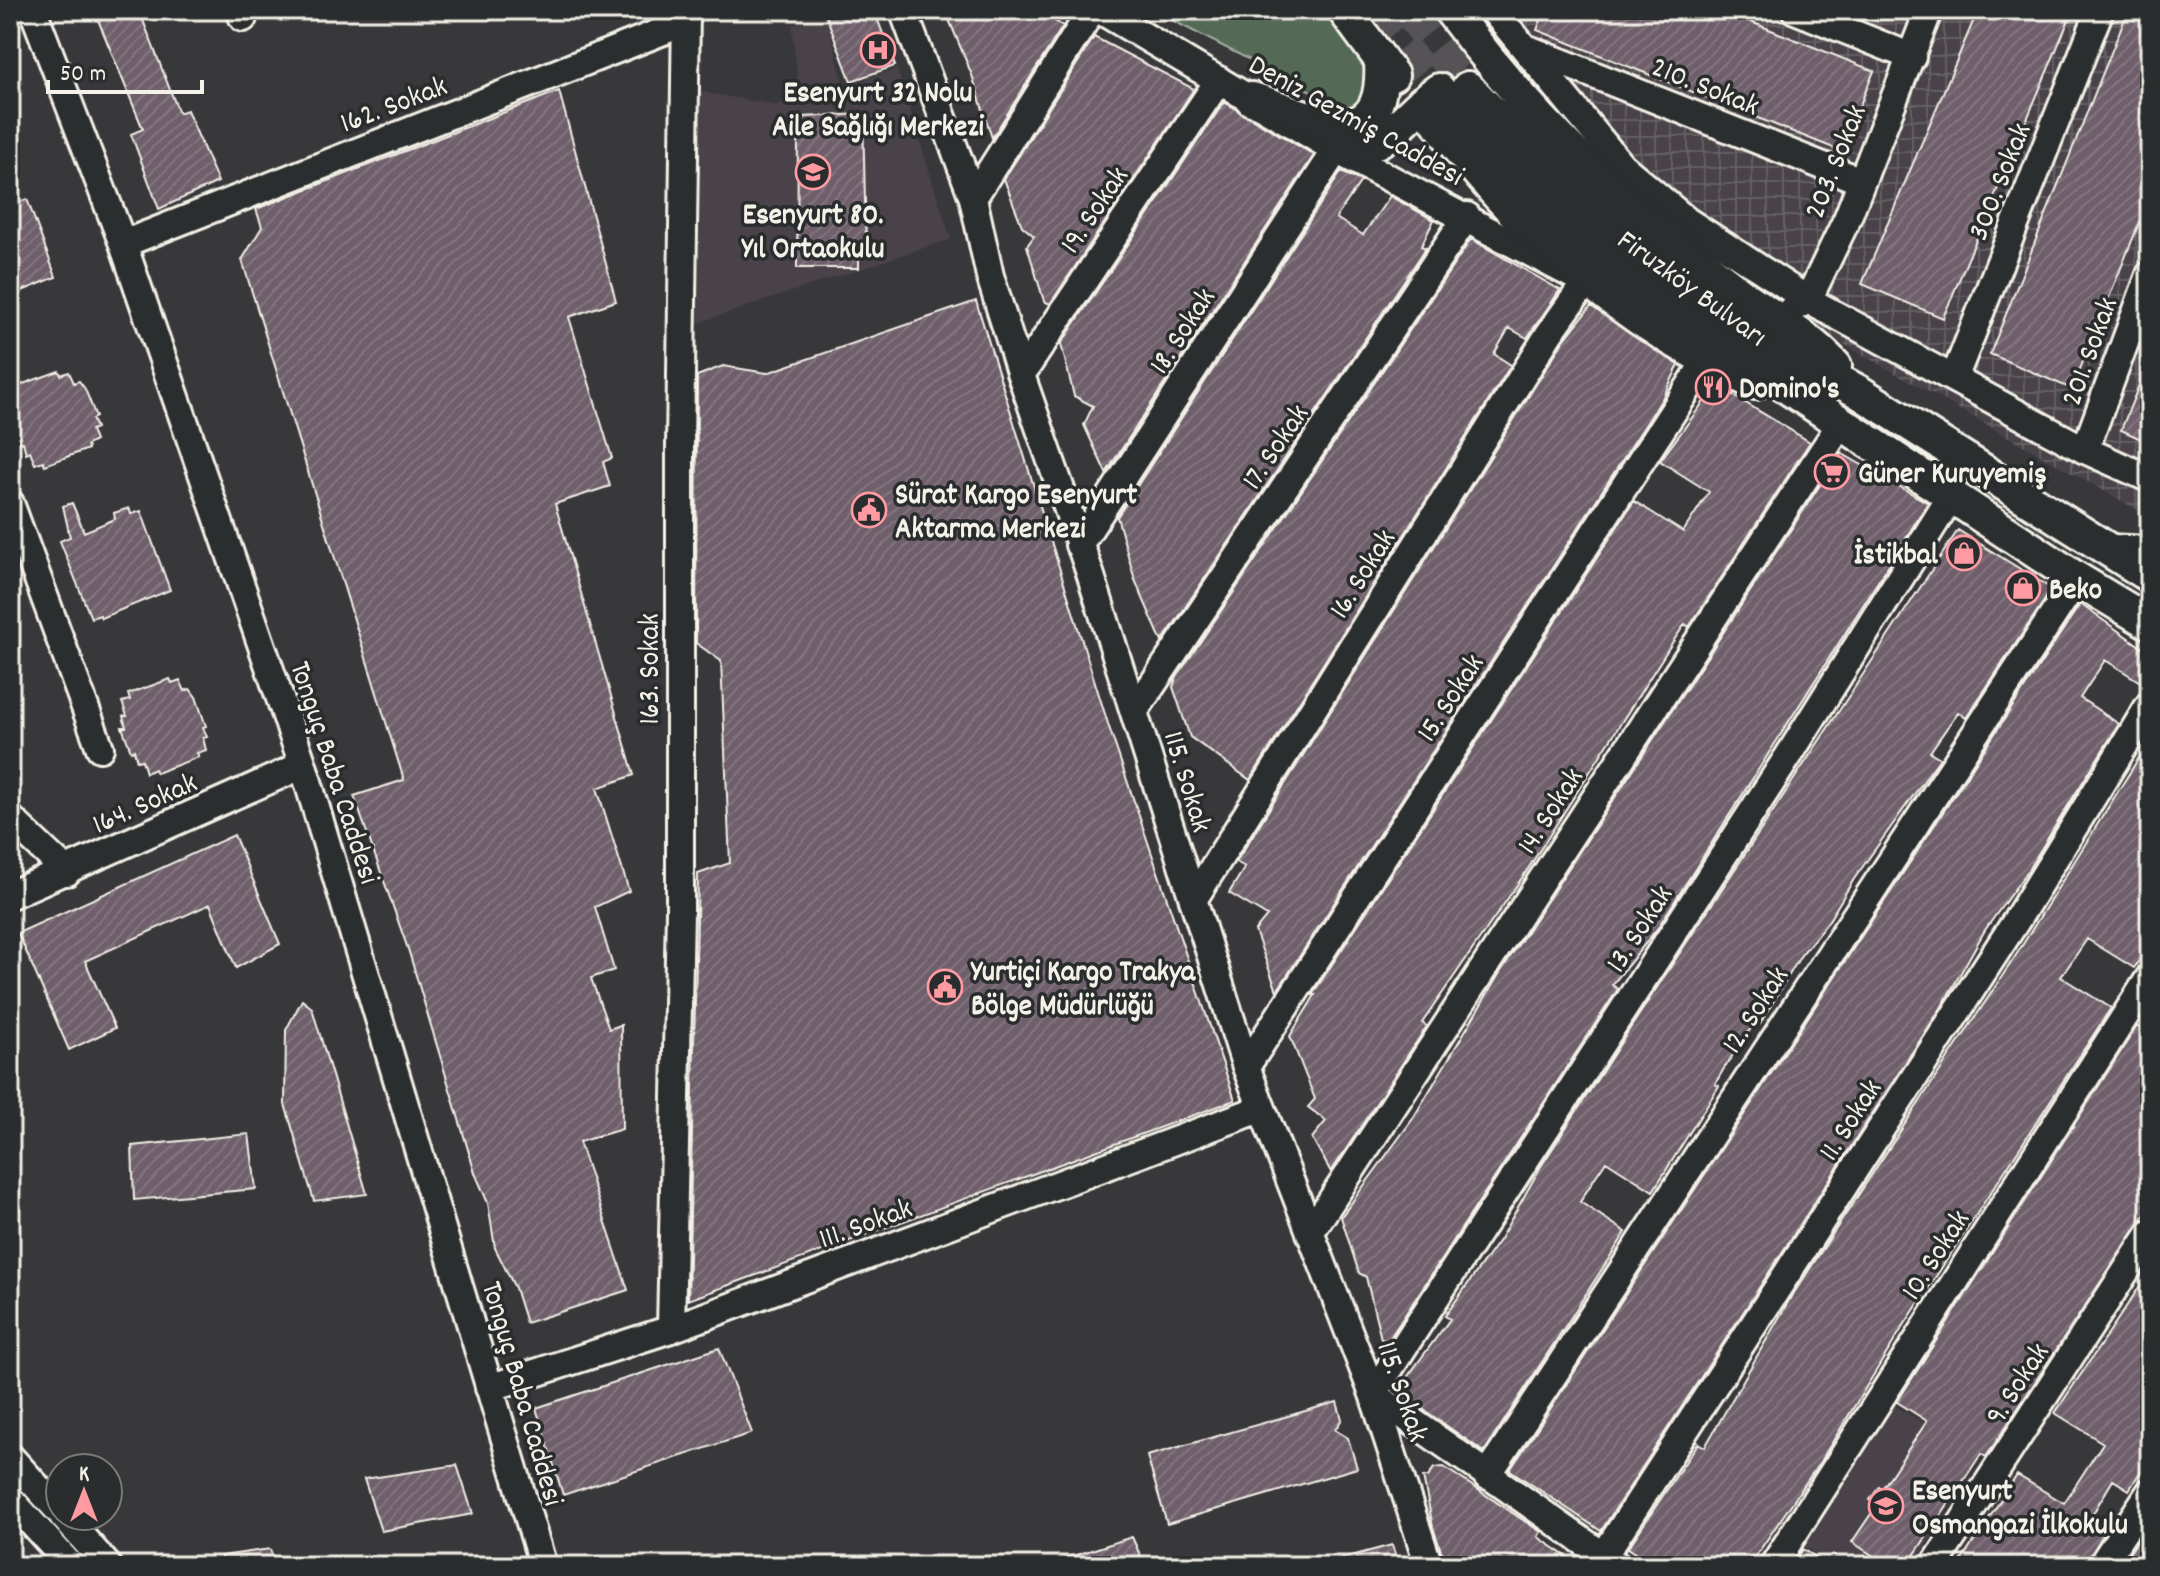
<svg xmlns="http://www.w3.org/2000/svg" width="2160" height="1576" font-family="Dekko,sans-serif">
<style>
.built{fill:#484348}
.industrial{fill:url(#industrial-grid)}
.green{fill:#556b57;stroke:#a4aea0;stroke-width:2}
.building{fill:url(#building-hatch);stroke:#f4f1e8;stroke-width:2}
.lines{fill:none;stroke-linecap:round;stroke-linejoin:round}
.major-tunnel{stroke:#545354;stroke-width:32;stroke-dasharray:32 16;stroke-linecap:butt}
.minor-casing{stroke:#f4f1e8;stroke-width:32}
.major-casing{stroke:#f4f1e8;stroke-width:38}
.minor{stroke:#2a2d2e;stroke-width:26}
.major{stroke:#2a2d2e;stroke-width:32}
.labels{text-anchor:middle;stroke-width:7;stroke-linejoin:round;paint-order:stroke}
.street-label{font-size:30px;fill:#f4f1e8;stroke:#2a2d2e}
.poi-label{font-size:30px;font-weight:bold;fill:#f4f1e8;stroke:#2a2d2e;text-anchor:start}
</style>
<defs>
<pattern id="industrial-grid" width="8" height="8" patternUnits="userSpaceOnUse" patternTransform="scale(2)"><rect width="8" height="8" fill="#484348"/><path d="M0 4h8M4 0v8" fill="none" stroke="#635f62"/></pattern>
<pattern id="building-hatch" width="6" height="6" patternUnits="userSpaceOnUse" patternTransform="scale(2)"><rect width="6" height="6" fill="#6e5e6a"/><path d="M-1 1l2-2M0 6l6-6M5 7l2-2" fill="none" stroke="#83767f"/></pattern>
</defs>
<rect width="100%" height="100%" fill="#38373a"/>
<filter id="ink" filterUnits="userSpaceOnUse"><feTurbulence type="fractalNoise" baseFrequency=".0125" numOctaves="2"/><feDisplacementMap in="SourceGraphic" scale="16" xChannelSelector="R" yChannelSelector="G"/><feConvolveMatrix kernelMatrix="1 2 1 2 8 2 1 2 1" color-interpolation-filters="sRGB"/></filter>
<g filter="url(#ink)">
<path class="built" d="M827,17L844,86L897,69L951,239L698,323L695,91L776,105L799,96L792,25Z
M1889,1402L1980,1456L1914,1566H1836L1800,1544Z"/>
<path class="industrial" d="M1470,10H2150V517L1769,302L1660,224L1500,56Z"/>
<path class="green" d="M1152,10H1327L1362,56L1374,92L1352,112Z"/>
<path class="building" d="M94,10H139L179,113L187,110L218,182L159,209L131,134L143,129Z
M824,10H874L895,66L851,81Z
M945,10H1037L1063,26L992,138L972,75Z
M1545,10H1721L1874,71L1841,151L1537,30Z
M1978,10H2073L1943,318L1862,284Z
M2127,13L2150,23V196L2072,389L1990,354Z
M1094,37L1194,89L1050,304L1044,301L1027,246L1034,236L1022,226L1004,179Z
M559,91L616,301L569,317L612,458L603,462L610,486L555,504L634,775L597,788L629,891L595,907L614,970L591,978L609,1029L621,1025L622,1129L579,1142L628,1290L526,1323L515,1288L495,1248L488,1203L475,1173L409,952L354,796L404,780L242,260L262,227L256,209Z
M1224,102L1314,155L1106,473L1084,425L1093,406L1074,396L1061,344Z
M863,114L866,246H859V268H797L798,138H803V117Z
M1341,172L1361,181L1336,218L1363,235L1390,196L1434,220L1421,246L1426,248L1162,642L1135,580L1117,517Z
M27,199L56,277L10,296V205Z
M1471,239L1560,290L1527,338L1509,328L1494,354L1511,365L1250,780L1190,737L1173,687L1176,678Z
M976,301L1109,727L1235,1100L688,1300L698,874L730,863L721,661L696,643L697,376L723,366L767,373Z
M1591,306L1679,365L1662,399L1277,991L1255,931L1267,916L1229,893L1245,867L1236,862L1562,343Z
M2149,360H2150V443L2121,430Z
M59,371L61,375L69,372L74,383L79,381L85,389L96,417L92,419L96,428L91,430L95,441L87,445L88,449L45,465L43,461L35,464L30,451L26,453L23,442L20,443L11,419L15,418L12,408H16L11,394L19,391L17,386Z
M1716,385L1810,442L1689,627L1685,624L1672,643L1526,872L1422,1023L1427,1026L1331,1172L1312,1138L1326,1121L1308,1107L1315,1099L1290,1036L1315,995H1312L1634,501L1683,532L1709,492L1660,461Z
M1841,453L1928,503L1657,929L1612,985L1618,989L1388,1341L1381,1339L1366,1277L1359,1273L1341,1217L1412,1120L1501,971Z
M72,503L84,532L115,519L114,513L129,508L131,514L141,511L170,590L101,618L100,615L91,618L60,541L70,537L63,506Z
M1958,530L2052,589L1966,718L1958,712L1930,752L1940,758L1854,879L1828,922L1801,955L1760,1024L1756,1021L1726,1065L1715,1084L1719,1086L1653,1191L1606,1161L1596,1176L1580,1202L1626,1232L1484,1452L1397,1391L1450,1319L1445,1316L1500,1239L1540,1168L1629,1030Z
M2080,604L2150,653V688L2105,660L2080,698L2119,724L2028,870L1985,930L1941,1008L1601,1531L1510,1470Z
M170,679L172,683L180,680L185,691L190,689L196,697L206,726L203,727L207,737L203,738L206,750L197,753L199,757L156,773L154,769L146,773L142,760L137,761L134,750L131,751L122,727H126L123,716H127L122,702L130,700L128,694Z
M2150,740V944L2134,968L2087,939L2061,977L2111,1008L1901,1330L1822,1459L1749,1566H1656L1628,1548L1698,1443L1705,1447L1788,1302L2018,952Z
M234,835L280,944L236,968L210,904L85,961L115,1028L69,1050L18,933Z
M302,1000L312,1008L367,1194L314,1201L285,1104L286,1030Z
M2137,1026L2150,1034V1207L1986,1457L1981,1454L1907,1566H1889L1852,1542L1877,1505L1870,1500L1879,1487L1882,1489L1927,1421L1897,1402Z
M249,1134L256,1189L134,1200L132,1146Z
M2150,1271V1473L2143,1468L2129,1490L2113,1480L2089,1520L2105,1531L2085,1566H1958L2017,1475L2064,1503L2103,1443L2055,1413Z
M719,1348L752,1433L563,1495L536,1408Z
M1337,1402L1342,1419L1335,1430L1348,1438L1357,1468L1167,1524L1147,1456Z
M457,1465L473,1514L381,1531L364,1479Z
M1444,1467L1541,1532L1538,1537L1581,1566H1460L1449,1559L1441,1551L1433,1527L1423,1477H1428L1434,1468Z
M2150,1523V1566H2120L2132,1549Z
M1132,1537L1145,1566H1054V1562Z
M1392,1545L1399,1566H1334L1333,1561Z
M270,1549L276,1566H221V1556Z
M1803,1549L1830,1566H1792Z"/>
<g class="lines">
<path class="major-tunnel" d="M1372,10L1449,103
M1407,10L1468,88"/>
<g class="minor-casing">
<path id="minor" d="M33,10L123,244L303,765L543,1566
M240,10L243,18
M903,10L973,198L990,276L1021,375L1090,573L1246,1067L1373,1394L1429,1566
M1100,10L1336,150L1586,282L1549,334L1193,900
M1493,10L1622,166L1687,221L1808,300L2085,450L2150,479
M1795,10L1912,57
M1531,50L1861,181
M973,198L1092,10
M123,244L686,22
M1792,309L1808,300L1847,219L1929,10
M1021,375L1219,80
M1955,376L2100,10
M2085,450L2150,275
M10,503L100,748
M1079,545L1336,150
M2108,548L2150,550
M1134,712L1467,216
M10,818L67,872
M10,895L303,765
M1246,1067L1706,361
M1310,1233L1842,422
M671,1329L680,911V446L686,10
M489,1388L671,1329L1260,1109
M10,1457L60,1512
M1487,1476L2077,579
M10,1499L71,1566
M63,1516L108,1566
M1597,1566L2016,921L2150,704
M1618,1566L1373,1394L1789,755L1952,495
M1773,1566L2150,977
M1934,1566L2150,1234
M2101,1566L2150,1492"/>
</g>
<g class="major-casing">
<path id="major" d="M1344,10L1392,75
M1450,10C1510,89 1579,165 1656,228C1685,251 1714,274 1743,296C1775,319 1809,337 1835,366
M1468,88L1580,202L1695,294L1778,348L1859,392L2150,576
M1252,99C1310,115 1387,164 1381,60
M1423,102C1509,222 1619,323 1755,383
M1449,103C1521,184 1584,246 1672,311L2077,579L2150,623
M1336,150C1393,150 1399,117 1439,90"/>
</g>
<use href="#minor" class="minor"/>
<use href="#major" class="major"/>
</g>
</g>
<defs>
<g id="hospital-ring" transform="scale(1.8)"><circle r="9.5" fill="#2a2d2e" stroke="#ff9aa2" stroke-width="1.5"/><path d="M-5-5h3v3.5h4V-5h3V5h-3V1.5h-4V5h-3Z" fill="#ff9aa2"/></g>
<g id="school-ring" transform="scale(1.8)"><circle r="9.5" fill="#2a2d2e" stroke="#ff9aa2" stroke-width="1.5"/><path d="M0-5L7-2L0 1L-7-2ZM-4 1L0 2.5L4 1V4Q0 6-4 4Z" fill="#ff9aa2"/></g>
<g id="restaurant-ring" transform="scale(1.8)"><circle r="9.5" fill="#2a2d2e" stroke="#ff9aa2" stroke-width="1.5"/><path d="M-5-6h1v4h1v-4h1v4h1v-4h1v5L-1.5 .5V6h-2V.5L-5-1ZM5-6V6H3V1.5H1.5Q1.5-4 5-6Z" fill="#ff9aa2"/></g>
<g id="supermarket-ring" transform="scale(1.8)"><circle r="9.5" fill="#2a2d2e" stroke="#ff9aa2" stroke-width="1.5"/><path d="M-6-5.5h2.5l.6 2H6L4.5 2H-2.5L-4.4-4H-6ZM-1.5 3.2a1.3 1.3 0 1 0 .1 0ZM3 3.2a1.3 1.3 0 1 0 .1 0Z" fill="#ff9aa2"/></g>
<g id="civic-ring" transform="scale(1.8)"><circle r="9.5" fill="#2a2d2e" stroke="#ff9aa2" stroke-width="1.5"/><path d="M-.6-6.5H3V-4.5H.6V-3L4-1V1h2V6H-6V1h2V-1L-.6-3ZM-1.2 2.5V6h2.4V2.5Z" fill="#ff9aa2"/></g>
<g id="shop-ring" transform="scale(1.8)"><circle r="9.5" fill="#2a2d2e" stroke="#ff9aa2" stroke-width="1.5"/><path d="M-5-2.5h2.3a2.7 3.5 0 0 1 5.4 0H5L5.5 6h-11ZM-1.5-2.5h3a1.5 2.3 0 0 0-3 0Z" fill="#ff9aa2"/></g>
</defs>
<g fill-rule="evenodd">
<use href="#hospital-ring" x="878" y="50"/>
<use href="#school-ring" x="813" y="172"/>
<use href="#restaurant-ring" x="1713" y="387"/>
<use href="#supermarket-ring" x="1832" y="472"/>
<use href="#civic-ring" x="869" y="510"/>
<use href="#shop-ring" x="1964" y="553"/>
<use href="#shop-ring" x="2023" y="588"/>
<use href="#civic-ring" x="945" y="987"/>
<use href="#school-ring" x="1886" y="1506"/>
</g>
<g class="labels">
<g class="street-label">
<text transform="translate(1706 85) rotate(22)" y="10">210. Sokak</text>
<text transform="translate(393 103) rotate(-21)" y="10">162. Sokak</text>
<text transform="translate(1357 119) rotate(29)" y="10">Deniz Gezmiş Caddesi</text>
<text transform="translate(1834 161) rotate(-68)" y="10">203. Sokak</text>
<text transform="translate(1998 181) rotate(-68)" y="10">300. Sokak</text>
<text transform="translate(1093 209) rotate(-56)" y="10">19. Sokak</text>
<text transform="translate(1693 287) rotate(36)" y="10">Firuzköy Bulvarı</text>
<text transform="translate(1181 330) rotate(-57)" y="10">18. Sokak</text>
<text transform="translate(2088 351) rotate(-70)" y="10">201. Sokak</text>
<text transform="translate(1274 446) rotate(-56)" y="10">17. Sokak</text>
<text transform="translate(1361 573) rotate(-58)" y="10">16. Sokak</text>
<text transform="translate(648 669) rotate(-90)" y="10">163. Sokak</text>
<text transform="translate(1449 697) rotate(-57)" y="10">15. Sokak</text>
<text transform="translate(336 772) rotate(72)" y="10">Tonguç Baba Caddesi</text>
<text transform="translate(1189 781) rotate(73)" y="10">115. Sokak</text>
<text transform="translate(144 802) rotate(-24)" y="10">164. Sokak</text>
<text transform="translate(1549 810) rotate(-57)" y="10">14. Sokak</text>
<text transform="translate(1638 928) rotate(-57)" y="10">13. Sokak</text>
<text transform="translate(1754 1009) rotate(-57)" y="10">12. Sokak</text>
<text transform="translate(1849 1119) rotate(-57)" y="10">11. Sokak</text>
<text transform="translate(865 1222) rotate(-20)" y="10">111. Sokak</text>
<text transform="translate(1934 1254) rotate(-57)" y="10">10. Sokak</text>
<text transform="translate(2016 1383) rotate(-57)" y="10">9. Sokak</text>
<text transform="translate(1404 1391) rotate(71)" y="10">115. Sokak</text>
<text transform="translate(524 1393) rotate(74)" y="10">Tonguç Baba Caddesi</text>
</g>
<g class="poi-label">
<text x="878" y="101" text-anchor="middle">Esenyurt 32 Nolu<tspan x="878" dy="34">Aile Sağlığı Merkezi</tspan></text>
<text x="813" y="223" text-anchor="middle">Esenyurt 80.<tspan x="813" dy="34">Yıl Ortaokulu</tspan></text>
<text x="1739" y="397">Domino's</text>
<text x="1858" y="482">Güner Kuruyemiş</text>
<text x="895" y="503">Sürat Kargo Esenyurt<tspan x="895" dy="34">Aktarma Merkezi</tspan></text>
<text x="1938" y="563" text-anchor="end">İstikbal</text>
<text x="2049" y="598">Beko</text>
<text x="971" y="980">Yurtiçi Kargo Trakya<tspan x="971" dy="34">Bölge Müdürlüğü</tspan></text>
<text x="1912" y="1499">Esenyurt<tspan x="1912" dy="34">Osmangazi İlkokulu</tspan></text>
</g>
</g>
<rect width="2160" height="1576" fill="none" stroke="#2a2d2e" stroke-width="40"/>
<rect x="20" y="20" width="2120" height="1536" fill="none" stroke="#f4f1e8" stroke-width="3" filter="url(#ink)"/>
<g transform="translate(84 1492)"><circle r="38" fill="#2a2d2e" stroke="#7b7b78" stroke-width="2"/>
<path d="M0-6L14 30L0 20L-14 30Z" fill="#ff9aa2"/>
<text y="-12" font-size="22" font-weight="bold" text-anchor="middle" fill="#f4f1e8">K</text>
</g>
<path d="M48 80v12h154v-12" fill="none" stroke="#f4f1e8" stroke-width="4"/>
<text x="60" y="80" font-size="24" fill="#f4f1e8" stroke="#2a2d2e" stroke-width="6" paint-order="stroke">50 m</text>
</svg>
